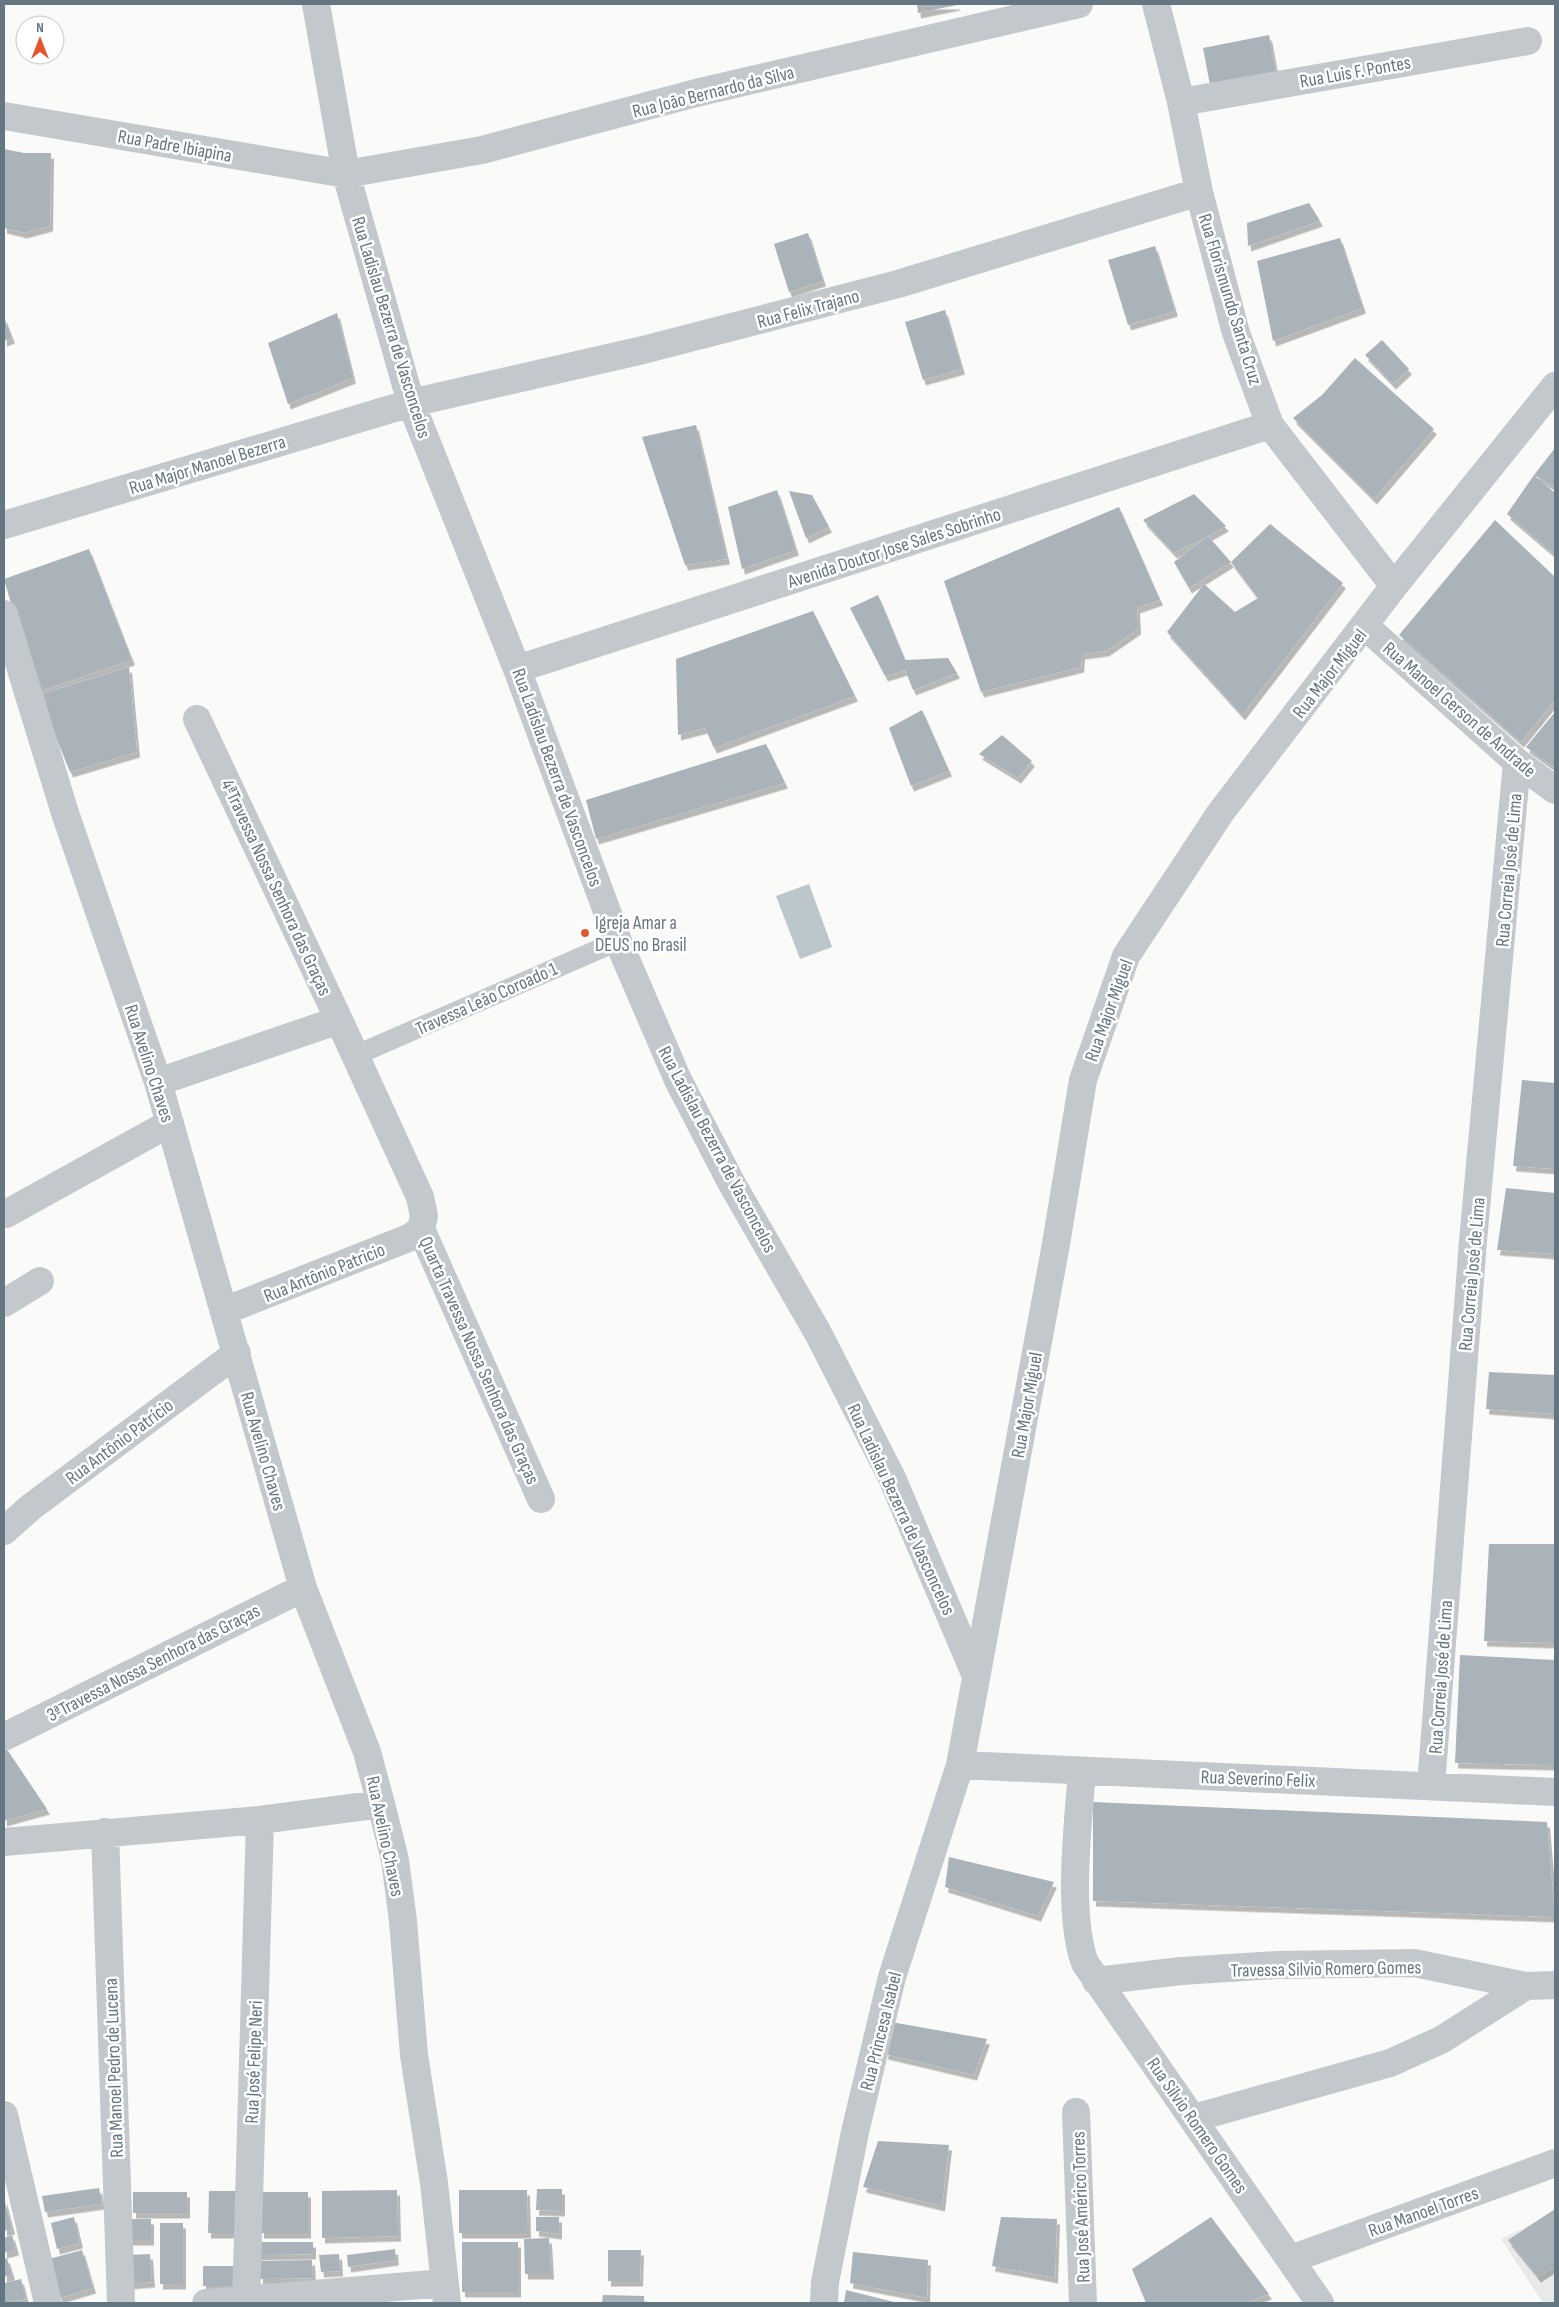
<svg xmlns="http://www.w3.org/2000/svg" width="1559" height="2307" font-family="'Sofia Sans Condensed',sans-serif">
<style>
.built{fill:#e8e9e9}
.water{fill:#bbc7cb}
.building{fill:#aab3b9;filter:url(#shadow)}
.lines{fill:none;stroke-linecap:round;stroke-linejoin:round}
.service{stroke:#c3c8cc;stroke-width:20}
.minor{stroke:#c3c8cc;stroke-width:28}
.poi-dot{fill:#e4572e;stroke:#fff;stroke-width:2}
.labels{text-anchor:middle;stroke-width:5;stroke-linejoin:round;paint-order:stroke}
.street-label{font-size:19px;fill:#657683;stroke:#fff}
.poi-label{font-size:19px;fill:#657683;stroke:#fff;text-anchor:start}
</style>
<defs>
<filter id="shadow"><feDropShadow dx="3" dy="5.5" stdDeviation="0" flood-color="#0004"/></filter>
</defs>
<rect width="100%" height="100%" fill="#fafaf8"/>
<path class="built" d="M1555,2213V2303H1543L1501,2239Z"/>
<path class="water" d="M809,884L832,947L800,959L776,896Z"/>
<path class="building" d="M917,4H957V5L918,13Z
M1269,35L1276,73L1210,85L1203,48Z
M4,149L24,153H51L50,226L24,233L4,228Z
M1309,203L1320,221L1248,246L1247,223Z
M808,233L823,281L789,292L774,244Z
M1340,238L1363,308L1273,341L1257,261Z
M1155,246L1175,311L1128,325L1108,260Z
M945,310L962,369L923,380L905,322Z
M337,313L353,378L288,404L268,343Z
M4,317L12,338L4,341Z
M1382,340L1409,369L1393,384L1365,355Z
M1355,358L1434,429L1374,499L1293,418L1322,395Z
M696,425L727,559L685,565L642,437Z
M1555,448V487L1534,475L1555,493V555L1507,514L1534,475Z
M777,490L796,550L742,569L728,507Z
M789,491L812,495L829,527L806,538Z
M1194,494L1226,526L1208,536L1231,562L1270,524L1343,583L1242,715L1167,632L1204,584L1235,612L1258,598L1231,562L1189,588L1174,562L1208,536L1174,553L1143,520Z
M1119,507L1160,600L1137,608L1138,629L1106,651L1082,654L1081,667L981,692L944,581Z
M1495,520L1555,577V700L1521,742L1399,635Z
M89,549L132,660L43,690L35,688L4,579Z
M878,595L905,660L948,658L957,673L913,690L905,670L885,676L850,608Z
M813,611L855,696L714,748L705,728L678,735L676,659Z
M129,667L137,752L70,772L39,695Z
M922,710L949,771L911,786L889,728Z
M1555,712V768L1526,747Z
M1002,735L1032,761L1018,778L979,754Z
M766,744L785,783L596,839L586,800Z
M1522,1080L1555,1083V1169L1513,1166Z
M1506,1188L1555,1193V1254L1497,1250Z
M1489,1372L1555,1375V1414L1486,1409Z
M1489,1544H1555V1643L1484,1641Z
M1460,1655L1555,1660V1765L1455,1763Z
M4,1745L47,1809L4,1821Z
M1093,1802L1547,1822L1555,1917L1093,1901Z
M949,1857L1054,1882L1038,1916L945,1887Z
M891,2022L987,2039L974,2075L885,2054Z
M878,2141L949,2145L942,2206L863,2187Z
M99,2188L102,2204L45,2212L42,2196Z
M537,2189H562V2211L536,2210Z
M397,2190L398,2236L322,2238V2191Z
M459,2190H527L528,2233H459Z
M209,2191H239V2233H208Z
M133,2192H187V2213H133Z
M261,2192H308V2233H261Z
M4,2198L12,2229L4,2231Z
M1555,2209V2266L1538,2277L1508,2240Z
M74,2217L80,2243L57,2249L51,2223Z
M536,2217H559V2234L536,2231Z
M1001,2217L1057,2219L1055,2278L992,2266Z
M1211,2217L1269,2294L1245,2303H1146L1132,2269Z
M129,2219H151V2240H129Z
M160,2223H183V2284H160Z
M12,2235L16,2250L4,2253V2238Z
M549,2238L551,2274H525L524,2239Z
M258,2242H313V2254L258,2255Z
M462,2242H518V2292H462Z
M395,2249L396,2260L348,2267L347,2255Z
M82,2250L93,2288L60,2298L49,2259Z
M608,2250H641L640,2281H608Z
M853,2252L928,2260L927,2298L850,2283Z
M150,2254L152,2282L129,2284L127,2255Z
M339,2254L340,2271L321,2272L319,2255Z
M7,2258L12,2275L4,2277V2259Z
M312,2260L313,2278L260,2279V2261Z
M203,2266H237V2286H203Z
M21,2279L26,2299L4,2303V2283Z
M846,2290L898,2303H844Z
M603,2295L644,2296V2303H602Z"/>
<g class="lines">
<path class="service" d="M354,1056L618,941"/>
<path class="minor" d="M316,4L346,174L411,403L517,669L618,941L678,1080L732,1184L818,1333L892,1478L976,1676
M1156,4L1181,102L1199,192L1236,333L1270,425L1394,586
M1181,102L1528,41
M4,116L346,174L482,150L696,93L1079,4
M4,525L411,403L643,350L898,284L1199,192
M4,614L65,813L158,1082L303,1588L367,1752L381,1804L395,1860L403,1921L414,2055L434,2183L447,2303
M1365,626L1517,762L1555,790
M517,669L1270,425
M197,719L339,1020L420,1197L424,1216L421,1229L541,1499
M158,1082L339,1020
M6,1214L170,1123
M4,1303L40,1281
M224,1311L411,1237L421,1229
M4,1531L31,1507L237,1353
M4,1737L303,1588
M960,1765L1555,1792
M1082,1771C1078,1823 1067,1915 1085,1963L1320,2303
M1431,1786L1473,1241L1517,762
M105,1832L121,2303
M4,1842L260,1820L381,1804
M1096,1981L1181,1971L1277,1965L1414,1963L1526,1986L1555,1985
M1076,2112L1083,2303
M4,2115L48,2303
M1194,2118L1390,2063L1441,2040L1526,1986
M1291,2259L1555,2163
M206,2303L444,2283
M246,2303L260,1820
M824,2303L825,2282L855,2132L892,1977L960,1765L1056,1244L1083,1080L1126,956L1221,812L1394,586L1555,386"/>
</g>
<circle class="poi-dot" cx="585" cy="933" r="5"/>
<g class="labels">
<g class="street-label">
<text transform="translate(1355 71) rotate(-10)" y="7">Rua Luis F. Pontes</text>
<text transform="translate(713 91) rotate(-14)" y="7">Rua João Bernardo da Silva</text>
<text transform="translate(175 145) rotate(10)" y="7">Rua Padre Ibiapina</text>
<text transform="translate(1231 299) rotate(73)" y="7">Rua Florismundo Santa Cruz</text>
<text transform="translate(808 308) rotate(-15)" y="7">Rua Felix Trajano</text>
<text transform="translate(392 327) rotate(73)" y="7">Rua Ladislau Bezerra de Vasconcelos</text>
<text transform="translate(207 464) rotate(-17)" y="7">Rua Major Manoel Bezerra</text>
<text transform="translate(894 547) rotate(-18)" y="7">Avenida Doutor Jose Sales Sobrinho</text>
<text transform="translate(1329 673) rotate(-52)" y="7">Rua Major Miguel</text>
<text transform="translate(1460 709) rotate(41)" y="7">Rua Manoel Gerson de Andrade</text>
<text transform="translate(558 777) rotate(70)" y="7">Rua Ladislau Bezerra de Vasconcelos</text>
<text transform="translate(1508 870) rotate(-85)" y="7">Rua Correia José de Lima</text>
<text transform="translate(277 887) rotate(65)" y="7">4ªTravessa Nossa Senhora das Graças</text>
<text transform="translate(486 998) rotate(-24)" y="7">Travessa Leão Coroado 1</text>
<text transform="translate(1108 1010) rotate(-70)" y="7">Rua Major Miguel</text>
<text transform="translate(150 1063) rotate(72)" y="7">Rua Avelino Chaves</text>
<text transform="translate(718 1149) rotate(62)" y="7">Rua Ladislau Bezerra de Vasconcelos</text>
<text transform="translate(324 1272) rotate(-22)" y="7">Rua Antônio Patricio</text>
<text transform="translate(1471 1274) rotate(-85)" y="7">Rua Correia José de Lima</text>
<text transform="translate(480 1360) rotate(66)" y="7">Quarta Travessa Nossa Senhora das Graças</text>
<text transform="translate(1026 1405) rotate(-80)" y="7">Rua Major Miguel</text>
<text transform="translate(119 1441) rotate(-37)" y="7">Rua Antônio Patrício</text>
<text transform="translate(264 1451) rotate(74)" y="7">Rua Avelino Chaves</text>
<text transform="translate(902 1509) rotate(65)" y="7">Rua Ladislau Bezerra de Vasconcelos</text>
<text transform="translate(153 1662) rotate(-27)" y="7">3ªTravessa Nossa Senhora das Graças</text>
<text transform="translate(1440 1677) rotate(-86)" y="7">Rua Correia José de Lima</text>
<text transform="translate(1258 1778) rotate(2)" y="7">Rua Severino Felix</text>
<text transform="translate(386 1836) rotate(78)" y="7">Rua Avelino Chaves</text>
<text transform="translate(1326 1968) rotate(-1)" y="7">Travessa Silvio Romero Gomes</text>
<text transform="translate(880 2031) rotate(-76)" y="7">Rua Princesa Isabel</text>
<text transform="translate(253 2062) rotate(-88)" y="7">Rua José Felipe Neri</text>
<text transform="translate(113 2068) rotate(-92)" y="7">Rua Manoel Pedro de Lucena</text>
<text transform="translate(1198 2125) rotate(55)" y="7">Rua Silvio Romero Gomes</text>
<text transform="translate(1080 2207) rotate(-92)" y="7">Rua José Américo Torres</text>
<text transform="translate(1423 2211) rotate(-20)" y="7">Rua Manoel Torres</text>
</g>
<g class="poi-label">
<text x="595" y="929">Igreja Amar a<tspan x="595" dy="22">DEUS no Brasil</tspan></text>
</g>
</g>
<rect width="1559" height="2307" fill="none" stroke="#657683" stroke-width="10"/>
<g transform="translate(40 40)"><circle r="24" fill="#ffffff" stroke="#c1c8cd"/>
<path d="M0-4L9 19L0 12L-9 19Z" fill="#e4572e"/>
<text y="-8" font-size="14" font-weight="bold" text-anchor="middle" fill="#657683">N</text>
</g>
</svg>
